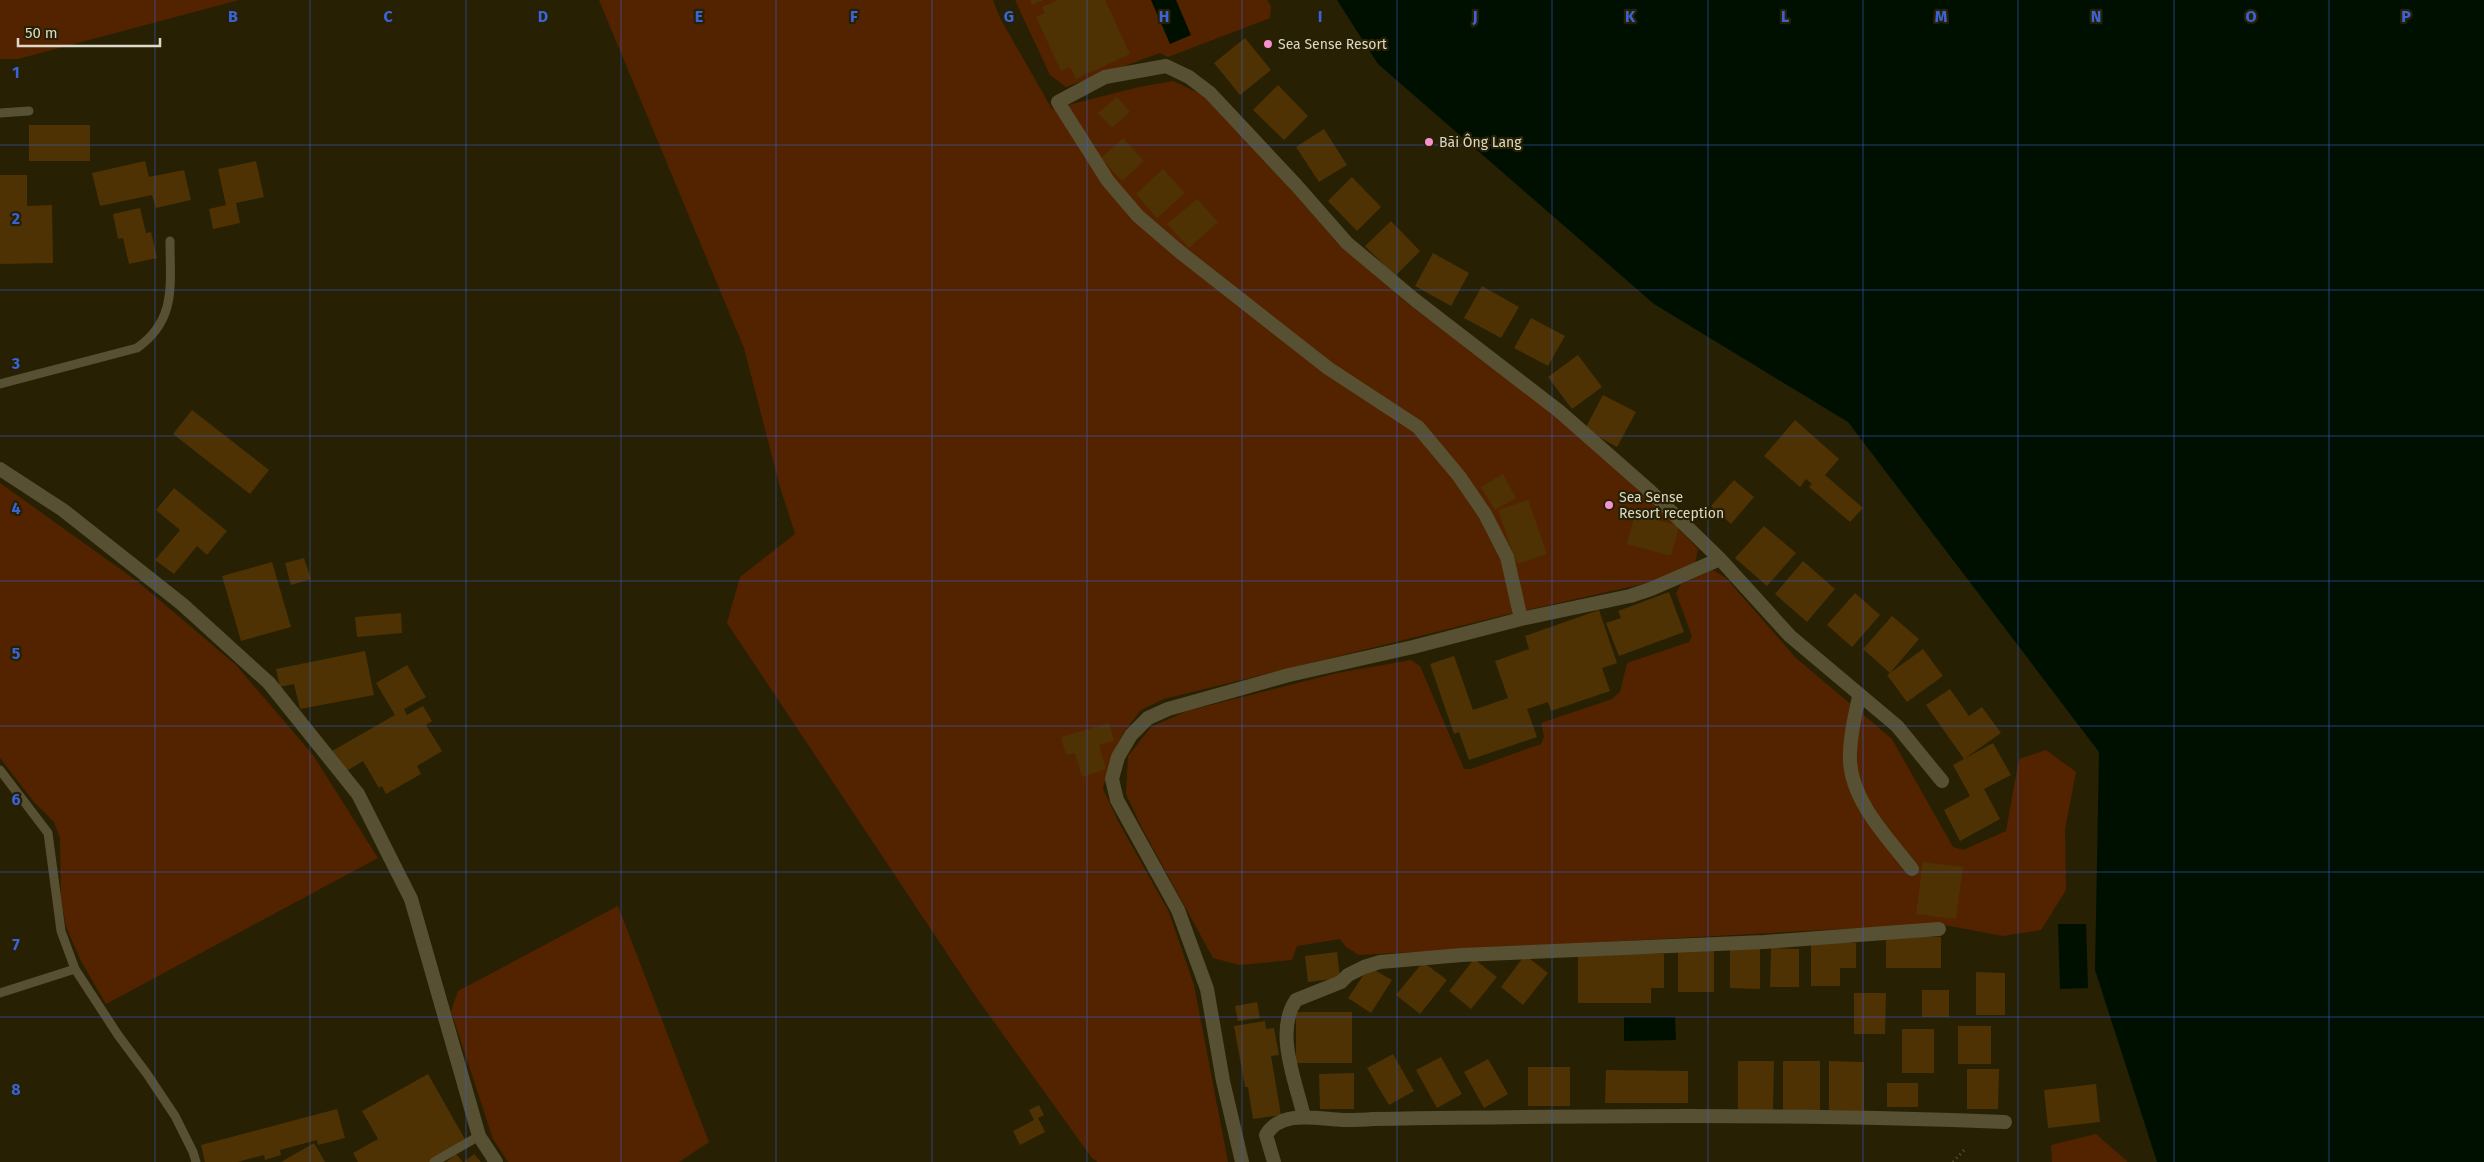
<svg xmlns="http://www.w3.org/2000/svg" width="2484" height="1162" font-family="'Fira Sans',sans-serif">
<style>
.green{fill:#532300}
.water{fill:#001000}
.building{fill:#4e3204}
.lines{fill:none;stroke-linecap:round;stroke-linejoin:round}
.path{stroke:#605a41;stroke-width:3;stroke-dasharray:1 4;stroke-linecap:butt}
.service{stroke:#575032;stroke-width:9}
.minor{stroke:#575032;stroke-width:14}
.grid{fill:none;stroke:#3a63d6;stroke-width:1;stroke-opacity:0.55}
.poi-dot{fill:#f790cf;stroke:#272003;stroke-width:2}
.labels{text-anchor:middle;stroke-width:4.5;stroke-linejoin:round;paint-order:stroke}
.poi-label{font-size:14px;fill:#ddd9c9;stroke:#272003;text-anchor:start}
.grid-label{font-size:16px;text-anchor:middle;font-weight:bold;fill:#3a63d6;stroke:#272003;stroke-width:4.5;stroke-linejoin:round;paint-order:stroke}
</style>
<rect width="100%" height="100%" fill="#272003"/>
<path class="green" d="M0,0H239L18,59H0Z
M599,0H993L1000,18L1052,109L1139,87L1173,81L1203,95L1293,192L1339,244L1407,303L1553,414L1646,495L1698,549L1695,563L1656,581L1505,615L1164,699L1141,710L1123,733L1112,756L1103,789L1119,823L1169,912L1194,985L1228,1162H1098L1092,1158L976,997L727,623L740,577L795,534L780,487L744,348Z
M1015,0H1267L1271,6L1270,18L1168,57L1160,53L1066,87L1050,75Z
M0,483L137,581L236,665L313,755L378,858L106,1004L81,961L66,927L61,899L60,838L54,822L34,802L0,758Z
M1713,570L1726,578L1796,658L1892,739L1953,847L1963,850L2006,831L2019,759L2046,750L2076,772L2065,829L2066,890L2041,930L2003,936L1939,924L1359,955L1346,947L1340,939L1297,946L1292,960L1239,965L1213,958L1142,828L1126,794L1128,756L1151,727L1187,711L1337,673L1411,660L1420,666L1464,769H1471L1541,744L1544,737L1541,723L1612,699L1620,692L1627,663L1689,642L1692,636L1676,593L1681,584Z
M618,906L709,1142L679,1162H508L493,1139L451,1011L458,991Z
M2096,1134L2128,1162H2052L2051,1145Z"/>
<path class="water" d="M1151,0H1176L1191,35L1170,44Z
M1337,0H2484V1162H2157L2095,970L2099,752L1848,422L1654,304L1378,64Z
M2058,924H2086L2088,988L2060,989Z
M1624,1017H1675L1676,1040L1624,1041Z"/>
<path class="building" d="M1030,0H1044L1032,5Z
M1058,0H1105L1130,54L1076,79L1070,67L1061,71L1036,17L1045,13L1042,7Z
M1245,38L1271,70L1240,95L1214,63Z
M1278,85L1308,116L1284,140L1253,110Z
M1117,97L1130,112L1112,128L1098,113Z
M29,125H90V161H29Z
M1324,129L1347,165L1319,182L1296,147Z
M1123,138L1144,161L1122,181L1101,158Z
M145,161L149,177L184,170L191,200L156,208L152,195L100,206L92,173Z
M256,161L264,197L236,203L240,223L213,229L209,209L226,205L218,169Z
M1163,169L1185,193L1157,218L1136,194Z
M0,175H27V206L52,205L53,263L0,264Z
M1352,177L1381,207L1357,231L1328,201Z
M1197,199L1218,222L1189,248L1167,224Z
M140,208L146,233L151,232L157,258L129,264L123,238L118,239L113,214Z
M1391,221L1420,251L1395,276L1365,246Z
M1433,253L1469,273L1451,306L1415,286Z
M1482,286L1519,307L1501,338L1464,318Z
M1531,318L1565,336L1548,366L1514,348Z
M1578,355L1602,387L1572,409L1548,377Z
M1603,395L1636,412L1617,447L1585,429Z
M192,410L269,470L250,494L173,434Z
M1795,420L1839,459L1825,475L1863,508L1850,522L1809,487L1812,484L1806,479L1800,487L1764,456Z
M1503,474L1516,498L1495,510L1481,487Z
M1734,480L1754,497L1731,524L1711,506Z
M174,488L227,531L207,555L197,546L174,574L155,560L180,530L156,510Z
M1528,500L1547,554L1517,564L1498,510Z
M1635,514L1679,526L1671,556L1627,544Z
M1764,526L1796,553L1767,586L1735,558Z
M304,558L311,579L291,585L285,563Z
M1803,561L1835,589L1807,622L1775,594Z
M272,562L291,627L241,641L222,576Z
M1669,592L1684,632L1619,656L1606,623L1621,618L1618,611Z
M1855,593L1880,615L1852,647L1827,625Z
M1599,610L1617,663L1602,668L1610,691L1551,711L1548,702L1527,709L1537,737L1469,760L1459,732L1454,734L1430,664L1454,656L1473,710L1508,698L1495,661L1529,649L1525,636Z
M401,613L402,633L357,637L355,617Z
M1892,616L1919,639L1890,673L1863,649Z
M1923,649L1943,676L1907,702L1887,675Z
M365,651L374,695L300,709L294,684L280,687L276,669Z
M407,665L426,697L404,709L407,715L423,706L432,721L426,725L442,751L417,766L421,774L386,794L382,786L379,788L363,761L345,772L332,751L395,715L376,683Z
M1950,689L1969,716L1982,707L2001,733L1964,759L1926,705Z
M1109,723L1114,741L1099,745L1106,769L1082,777L1075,753L1066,755L1061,737Z
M1993,743L2011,775L1984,789L2000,819L1960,841L1944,810L1970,796L1953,765Z
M1923,862L1963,867L1956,919L1916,914Z
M1886,936L1941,937V968H1886Z
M1811,943H1856V968H1840V986H1811Z
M1730,948H1760V989L1730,988Z
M1771,948L1799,949V987H1770Z
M1678,950H1714V992H1678Z
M1337,952L1340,978L1308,982L1305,956Z
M1578,954H1664V988H1651V1003H1578Z
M1525,955L1548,973L1523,1005L1501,987Z
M1474,959L1497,977L1471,1009L1449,991Z
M1423,962L1447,980L1420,1014L1396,995Z
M1369,967L1392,980L1371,1013L1348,998Z
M1976,972L2005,973V1015H1976Z
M1922,990H1949V1017H1922Z
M1854,993H1886L1885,1034H1854Z
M1257,1002L1260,1018L1238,1021L1235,1006Z
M1296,1012H1352V1063H1296Z
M1265,1021L1266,1029L1274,1028L1279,1055L1271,1056L1281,1115L1253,1119L1248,1087H1245L1234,1026Z
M1958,1026H1991V1064H1958Z
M1902,1029H1934V1073H1902Z
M1393,1054L1414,1091L1389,1105L1367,1068Z
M1441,1057L1462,1094L1437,1108L1416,1070Z
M1488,1059L1508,1094L1484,1108L1464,1072Z
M1738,1061H1774L1773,1110H1738Z
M1783,1061H1820V1110H1783Z
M1829,1061L1864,1062V1111L1829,1110Z
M1528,1067H1570V1106H1528Z
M1967,1069H1999L1998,1109H1967Z
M1606,1070L1688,1071V1103H1605Z
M1354,1073V1109H1320L1319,1074Z
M428,1074L466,1141L429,1162H358L353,1153L378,1139L362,1111Z
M1887,1083H1918V1107H1887Z
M2096,1084L2100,1122L2048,1128L2044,1090Z
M1039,1105L1044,1115L1038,1118L1045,1132L1020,1145L1013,1131L1034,1120L1029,1110Z
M337,1109L345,1138L318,1145L317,1140L280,1150L281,1155L265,1160L264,1155L237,1162H205L201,1145Z
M314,1143L325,1162H281Z
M456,1154L463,1162H446Z
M474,1154L481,1162H464Z"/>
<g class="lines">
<path class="path" d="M1953,1162L1965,1149"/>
<path class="service" d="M0,113L29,111
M0,384L137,348C177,320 170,284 170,241
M0,770L48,833L61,931L75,969L118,1035L147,1074L175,1116L193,1152L196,1162
M0,993L75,969
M434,1162L479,1136"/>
<path class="minor" d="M0,469L63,510L182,604L269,683L358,794L411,899L479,1136L496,1162
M1521,619L1630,596L1651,589L1720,559L1790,636L1897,726L1942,781
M1859,696C1855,717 1849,739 1850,761C1852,802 1888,838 1912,869
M1304,1117C1296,1082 1274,1032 1296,1000L1341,982L1348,975L1364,967L1380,962L1462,955L1764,942L1939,929
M1242,1162L1223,1081L1207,989L1178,910L1117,800L1112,779L1118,757L1131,735L1148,718L1168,709L1289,675L1413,647L1521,619L1507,557L1485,514L1459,476L1418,427L1328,368L1180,252L1138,216L1108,181L1058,102L1105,77L1166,66L1189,77L1210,93L1297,186L1347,243L1415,300L1559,411L1650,491L1720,559
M1274,1162L1266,1135C1281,1109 1318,1119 1343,1120C1353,1120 1363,1120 1373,1119C1583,1116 1794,1113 2005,1122"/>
</g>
<path class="grid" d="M155,0V1162M310,0V1162M466,0V1162M621,0V1162M776,0V1162M932,0V1162M1087,0V1162M1242,0V1162M1397,0V1162M1552,0V1162M1708,0V1162M1863,0V1162M2018,0V1162M2174,0V1162M2329,0V1162M0,145H2484M0,290H2484M0,436H2484M0,581H2484M0,726H2484M0,872H2484M0,1017H2484"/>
<g class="poi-dot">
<circle cx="1268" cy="44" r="5"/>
<circle cx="1429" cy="142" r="5"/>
<circle cx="1609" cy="505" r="5"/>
</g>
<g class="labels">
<g class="poi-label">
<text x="1278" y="49">Sea Sense Resort</text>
<text x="1439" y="147">Bãi Ông Lang</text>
<text x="1619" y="502">Sea Sense<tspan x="1619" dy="16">Resort reception</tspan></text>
</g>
</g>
<g class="grid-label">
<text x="233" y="22">B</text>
<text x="388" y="22">C</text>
<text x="543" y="22">D</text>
<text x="699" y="22">E</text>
<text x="854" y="22">F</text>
<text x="1009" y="22">G</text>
<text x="1164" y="22">H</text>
<text x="1320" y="22">I</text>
<text x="1475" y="22">J</text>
<text x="1630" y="22">K</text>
<text x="1785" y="22">L</text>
<text x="1941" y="22">M</text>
<text x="2096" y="22">N</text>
<text x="2251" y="22">O</text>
<text x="2406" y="22">P</text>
<text x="16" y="78">1</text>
<text x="16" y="224">2</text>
<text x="16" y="369">3</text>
<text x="16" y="514">4</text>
<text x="16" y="659">5</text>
<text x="16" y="805">6</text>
<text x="16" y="950">7</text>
<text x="16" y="1095">8</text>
</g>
<path d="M18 38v8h142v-8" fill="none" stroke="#ddd9c9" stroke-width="2.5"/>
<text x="25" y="38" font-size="15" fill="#ddd9c9" stroke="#272003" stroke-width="4" paint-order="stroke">50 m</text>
</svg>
